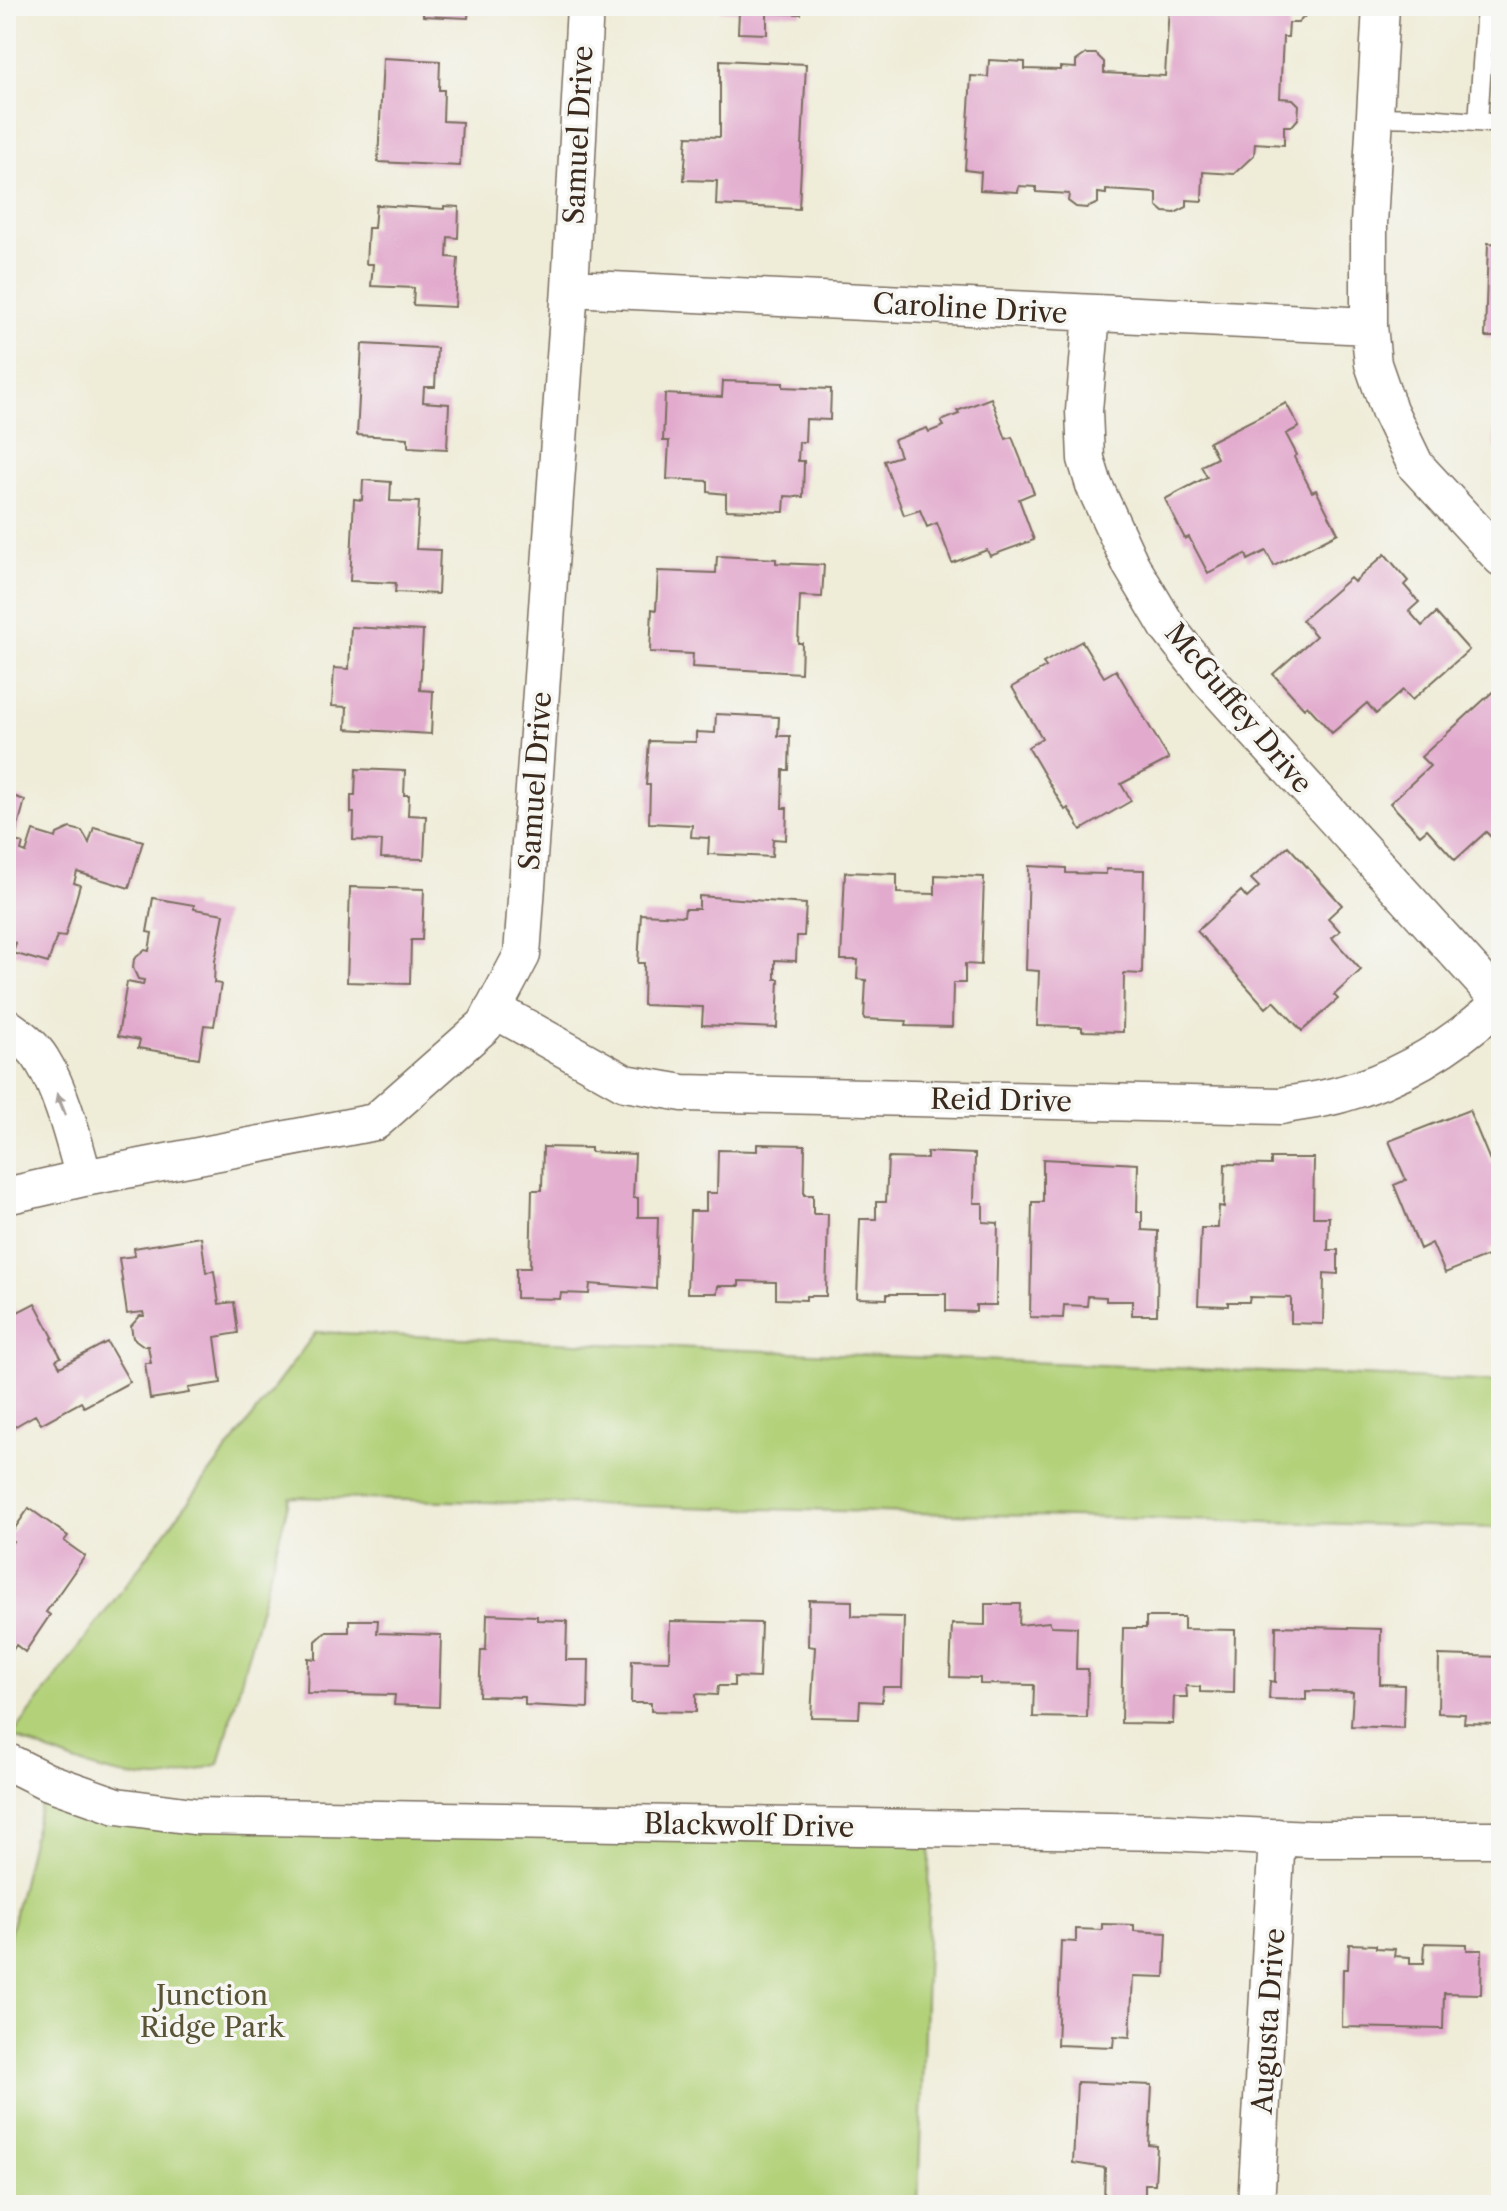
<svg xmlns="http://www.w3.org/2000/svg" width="1507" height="2211" font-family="'Libre Caslon Text',serif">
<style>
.green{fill:#b2d179;stroke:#767e4c;stroke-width:2}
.building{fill:#e2aacd}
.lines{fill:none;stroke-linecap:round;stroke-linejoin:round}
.lane-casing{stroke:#7a6e5f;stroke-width:21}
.street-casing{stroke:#7a6e5f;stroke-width:39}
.lane{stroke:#fff;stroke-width:18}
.street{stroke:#fff;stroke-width:36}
.oneway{fill:#a79f9a}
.labels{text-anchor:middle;stroke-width:7;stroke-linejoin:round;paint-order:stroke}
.street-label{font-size:28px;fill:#3b2a1e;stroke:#f6f6f2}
.park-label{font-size:28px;fill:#595435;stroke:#f6f6f2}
</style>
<rect width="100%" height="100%" fill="#f6f6f2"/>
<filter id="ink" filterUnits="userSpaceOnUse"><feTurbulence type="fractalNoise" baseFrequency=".0125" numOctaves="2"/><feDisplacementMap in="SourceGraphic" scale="16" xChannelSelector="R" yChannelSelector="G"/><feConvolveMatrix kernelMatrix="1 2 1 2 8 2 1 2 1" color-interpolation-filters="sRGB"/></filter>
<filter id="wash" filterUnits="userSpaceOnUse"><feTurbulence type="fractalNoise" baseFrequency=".006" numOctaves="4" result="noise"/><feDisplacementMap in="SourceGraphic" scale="32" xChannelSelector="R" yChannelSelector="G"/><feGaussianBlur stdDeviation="1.8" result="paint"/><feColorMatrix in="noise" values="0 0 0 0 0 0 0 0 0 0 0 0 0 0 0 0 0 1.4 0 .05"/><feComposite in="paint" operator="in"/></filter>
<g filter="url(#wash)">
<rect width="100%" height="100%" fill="#efecd8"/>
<path class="green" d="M316,1332L1501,1382V1528L290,1497L219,1764C200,1769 177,1779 157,1779C107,1778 57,1756 12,1736Z
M46,1781L117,1806L931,1828L918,2205H6V1951Z"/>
<g id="blocks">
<path class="building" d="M423,6H469L468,18L423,16Z
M720,6H801V14L767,13V34L738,33L739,12L720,11Z
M1169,6H1306L1305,16L1298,23H1289L1288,37H1283L1280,98L1293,99L1299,105L1298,119L1292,126H1284V145L1255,143L1254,155L1234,174L1203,172L1202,201L1187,200V207L1175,213L1164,212L1157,206V193L1106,190V194L1098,193V203L1087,208L1076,207L1068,201L1069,194L1036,192V187L1019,186L1018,192L980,190L981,172L965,170L971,76L988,77L989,60L1025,62V69L1060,70V67L1076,68V61L1086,54H1096L1104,62V73L1165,76Z
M383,58L440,61L439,90H444L443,121L462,122L460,166L378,162Z
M720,60L806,64L799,209L716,205L717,181L684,180L687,136L720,137Z
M376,205L444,209V206L459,207L458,238L448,237L447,257L458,258L455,307L413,305L414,288L371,286L373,264H366L368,228H374Z
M1488,243L1501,244V337H1485Z
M362,344L437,348L435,387H424L423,402L449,404L447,449L408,447V438L357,435Z
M723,381L783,383V387L831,389L830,420L806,419L805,442H799L798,461H804L803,497L785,496L784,512L726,510V494L708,492V481L667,479L669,441H663L665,394L722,397Z
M991,398L1006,439L1012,437L1034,493L1019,499L1034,540L990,556L987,550L952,563L937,523L927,527L920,510L904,515L884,461L900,456L894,440L927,428L929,432L944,426L941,421L959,414L957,411Z
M1286,403L1299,427L1286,434L1297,455L1294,457L1312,492L1316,490L1338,533L1274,566L1266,551L1248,560L1246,554L1208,573L1189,537L1185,539L1165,499L1207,477L1201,466L1217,458L1209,442Z
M1495,406H1501V448H1494Z
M363,480L391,482L390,501L419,502L416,549L440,550L438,594L395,592L396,583L350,581L354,499L362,500Z
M1385,554L1408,581L1404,585L1419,602L1409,611L1422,626L1436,613L1469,650L1412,700L1403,690L1376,714L1367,703L1332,733L1307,705L1304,708L1273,674L1316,636L1302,620L1350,578L1354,582Z
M717,556L776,559V563L824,565L822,597L800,596L798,643H802L801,673L692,667L693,654L650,652L652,609L656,610L658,571L716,573Z
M351,627L423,631L420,690L433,691L431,734L346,729L347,707L332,706L334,668L349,669Z
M1082,641L1104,677L1116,670L1169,759L1121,784L1131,801L1081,830L1068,808L1065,810L1028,747L1042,738L1012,687L1046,667L1043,663Z
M1498,687L1501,690V834L1494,840L1486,832L1455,860L1427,829L1420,835L1390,803L1430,766L1421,757Z
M716,714L779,717L778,736H790L789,770H783L782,808H787L786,840L773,839L772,857L708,854L709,838L691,837L692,825L649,823L650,785H646L649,741L696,742V732L715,733Z
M356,769L405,771L404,795H409L408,815L426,816L424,859L381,858L382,841L353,840L354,813H351V795H355Z
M6,794L25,800L14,841L23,843L21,851L26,853L33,831L56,838L57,834L70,828L82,831L89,843L94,827L143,841L129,888L77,872L74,883L80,885L65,937L57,936L48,963L13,953L16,943L6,940Z
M1288,846L1342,905L1328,918L1340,931L1332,938L1361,970L1334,995L1338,999L1302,1031L1274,1001L1266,1008L1197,931L1241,891L1247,898L1259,887L1251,879Z
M1029,866L1066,868V873L1106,874V869L1144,870L1142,974L1124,973L1123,1032L1082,1031V1027L1037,1026L1039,971L1026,970Z
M845,872L897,874V893L935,894V875L984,877L981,965L965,964V983H953L952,1027L906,1026L907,1021L864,1019L866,980L857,979L858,960H841Z
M350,887L424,889L422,940H411L410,984L347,982Z
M699,896L806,904L804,936H797L796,961L775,960V979H779L777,1028L702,1025L703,1007L643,1005L644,963H638L641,914L684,916L685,909H699Z
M153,898L194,905V909L224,914L215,961L214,983L221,984L214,1026L204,1025L199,1058L138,1048L140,1040L118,1036L127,982L143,985L144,980L138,979L133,968L134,959L145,950L149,951L152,933L147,932Z
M1469,1110L1491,1163L1501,1159V1245L1489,1250L1490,1255L1445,1273L1432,1243L1420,1249L1394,1185L1406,1180L1389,1141Z
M757,1144L805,1145L804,1195H813V1214H828L826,1296H806V1300L776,1299V1282L739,1281V1286H718L717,1293H687L690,1211H706V1193H717L718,1150L757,1151Z
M543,1147L591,1148V1152L635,1154L633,1198H638V1217H658L656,1289L590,1284L589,1294L561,1293L560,1299L516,1298V1268H530L532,1190H542Z
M927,1152L975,1154L974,1203H983V1222L998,1223L996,1305H976V1312L946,1311V1294H887V1299L857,1298L860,1219H876V1202H886L888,1158L927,1159Z
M1271,1158H1314L1313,1217H1329L1328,1250H1338V1274L1324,1273L1323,1324L1291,1323V1298L1250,1297L1249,1302H1228V1306L1198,1305L1201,1228H1218L1219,1206L1224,1207L1225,1164L1271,1165Z
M1043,1159L1138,1164L1137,1212H1142V1230L1158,1231L1157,1315H1132V1301H1106V1297L1088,1296L1087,1306L1064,1305L1063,1318L1030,1317L1032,1202H1043Z
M201,1237L206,1272L214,1271L219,1304L234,1302L238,1333L215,1337L221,1383L188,1388L189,1393L150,1399L145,1363H151L148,1346H144L133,1338L131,1326L140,1316H144L143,1312L127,1314L119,1258L135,1256L134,1248Z
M6,1295L16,1313L35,1303L53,1337L51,1339L61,1357L56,1360L60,1367L107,1342L130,1382L84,1407L81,1402L41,1424L35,1415L14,1427L6,1413Z
M29,1508L68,1536L64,1541L85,1556L46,1612L50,1615L25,1652L16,1645L6,1659V1551L13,1541L8,1538Z
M809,1600L852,1601V1616L904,1617L902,1687H883L882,1702L860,1701L859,1718L811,1717L815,1647L808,1646Z
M985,1604H1020L1019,1625L1049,1622L1052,1626L1077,1627L1076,1669H1088L1087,1718L1033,1717L1034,1685L980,1684V1678L950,1677L952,1624L985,1625Z
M487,1614L537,1616V1620L567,1621L566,1660H589L588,1708L525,1705V1697L479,1696L481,1650H486Z
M1146,1617H1184V1629L1235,1630L1234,1693L1200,1692V1687L1186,1686L1187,1697H1174L1173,1724L1121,1723L1123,1628H1146Z
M349,1620H378L377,1633L441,1635L439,1707L394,1705L395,1695L307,1693L308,1658L316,1659V1641L326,1632H349Z
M670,1621L761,1623L759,1678L734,1677V1686H718L717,1695L696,1694V1712L651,1711V1703H631L632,1660L669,1661Z
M1276,1626L1381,1629L1380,1684L1404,1685L1403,1728L1351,1726L1353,1692L1306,1691V1700L1269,1699L1270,1681L1275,1682Z
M1439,1655L1501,1657V1724L1464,1723L1465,1714L1438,1713Z
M1102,1924L1134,1925V1931L1167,1933L1165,1977L1133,1976L1130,2037L1114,2036L1113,2047L1057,2045L1061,1941L1076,1942V1929L1102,1930Z
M1425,1943L1467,1944V1950H1482L1481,1994L1444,1993L1443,2029L1342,2027L1343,1969H1348L1349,1944L1376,1945V1948L1395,1949L1394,1956L1410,1957V1963H1424Z
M1077,2082L1152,2085L1149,2145L1157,2146L1155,2184H1145V2202L1104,2201L1105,2168L1073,2163Z"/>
</g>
</g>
<g filter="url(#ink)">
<use href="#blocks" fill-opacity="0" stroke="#7a6e5f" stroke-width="2"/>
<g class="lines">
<g class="lane-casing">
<path id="lane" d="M1375,117L1426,118L1501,124
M1478,122L1486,6"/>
</g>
<g class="street-casing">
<path id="street" d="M1381,6L1369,224V326L1373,364L1389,410L1416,466L1501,558
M570,288L1369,326
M493,1009L625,1083L683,1093L1281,1106C1301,1102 1322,1100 1342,1094C1402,1078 1455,1044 1501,1002L1209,680L1169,629L1131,565L1094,485L1086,459L1084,411L1092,313
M6,1026C19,1035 34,1046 42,1060C62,1092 74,1142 84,1178
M6,1196L84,1178L375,1122L485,1025L522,955L570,288L585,6
M6,1761L46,1781L117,1806L193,1816L1168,1832L1310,1839H1501
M1256,2205L1277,1837"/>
</g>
<use href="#lane" class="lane"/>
<use href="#street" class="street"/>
</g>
<defs><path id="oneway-solid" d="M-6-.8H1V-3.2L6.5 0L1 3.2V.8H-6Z" transform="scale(2)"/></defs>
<use class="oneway" href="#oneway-solid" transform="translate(61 1104) rotate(-112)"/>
</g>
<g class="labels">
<g class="street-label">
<text transform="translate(578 135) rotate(-87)" y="10">Samuel Drive</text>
<text transform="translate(970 308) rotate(3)" y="10">Caroline Drive</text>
<text transform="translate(1239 708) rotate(50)" y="10">McGuffey Drive</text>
<text transform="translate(535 781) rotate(-86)" y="10">Samuel Drive</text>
<text transform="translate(1001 1100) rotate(1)" y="10">Reid Drive</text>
<text transform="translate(749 1825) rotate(1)" y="10">Blackwolf Drive</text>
<text transform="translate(1268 2021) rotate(-86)" y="10">Augusta Drive</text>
</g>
<g class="park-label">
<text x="212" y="2005">Junction<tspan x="212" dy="32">Ridge Park</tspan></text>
</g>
</g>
<rect width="1507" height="2211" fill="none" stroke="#f6f6f2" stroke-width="32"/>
</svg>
